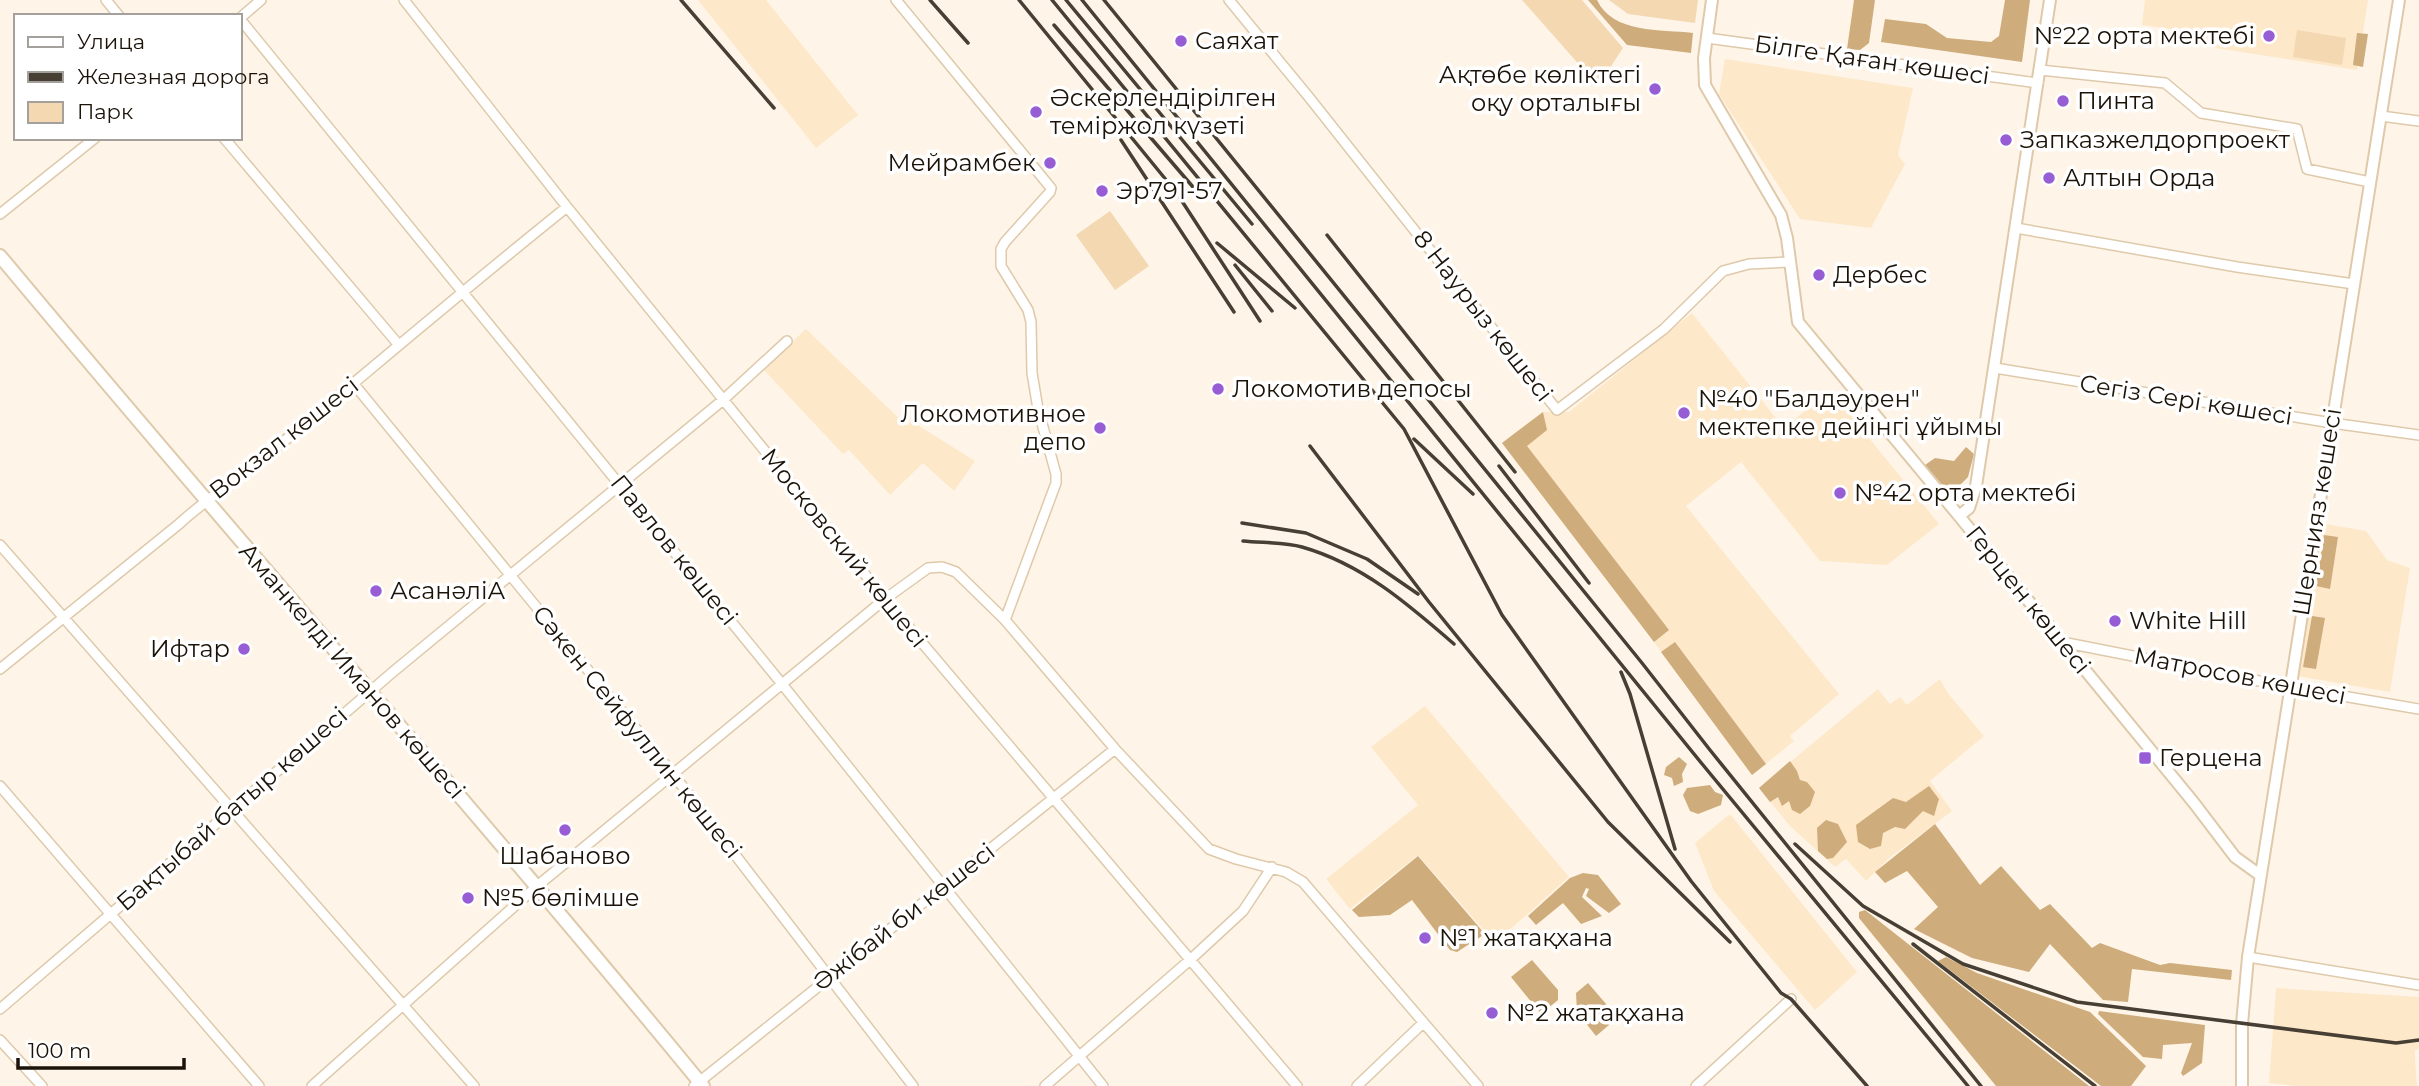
<svg xmlns="http://www.w3.org/2000/svg" width="2419" height="1086" font-family="Montserrat,sans-serif">
<style>
.built{fill:#fee8ca}
.green{fill:#f3d8b1}
.forest{fill:#ceac7c}
.lines{fill:none;stroke-linecap:round;stroke-linejoin:round}
.minor-casing{stroke:#dfc9ab;stroke-width:12}
.tertiary-casing{stroke:#dfc9ab;stroke-width:14}
.secondary-casing{stroke:#dfc9ab;stroke-width:16}
.minor{stroke:#fff;stroke-width:9}
.tertiary{stroke:#fff;stroke-width:10}
.secondary{stroke:#fff;stroke-width:12}
.rail{stroke:#483f34;stroke-width:3.5}
.poi-dot{fill:#975dd5;stroke:#fff;stroke-width:2.5}
.labels{text-anchor:middle;stroke-width:7;stroke-linejoin:round;paint-order:stroke}
.poi-label{font-size:24px;fill:#1b1308;stroke:#fff;text-anchor:start}
.street-label{font-size:24px;fill:#1b1308;stroke:#fff}
</style>
<rect width="100%" height="100%" fill="#fef5e8"/>
<path class="built" d="M698,0H766L858,115L816,148Z
M2145,0H2368L2357,70L2176,42L2177,30L2142,25Z
M1725,59L1913,88L1898,155L1905,164L1871,228L1800,219L1719,94Z
M1692,313L1784,428L1830,390L1939,524L1887,565L1820,561L1741,462L1686,506L1839,694L1790,736L1794,741L1752,775L1654,642L1502,443L1543,412H1569Z
M806,329L907,426L911,421L975,461L954,491L923,463L890,495L849,450L843,454L763,369Z
M2320,523L2366,531L2387,560L2410,568L2390,692L2297,676Z
M1940,679L1947,692L1984,736L1930,781L1952,811L1888,859L1866,881L1846,859L1835,867L1790,826L1759,788L1878,689L1890,704L1900,697L1907,705Z
M1425,706L1569,877L1495,943L1418,855L1350,909L1326,879L1418,805L1371,747Z
M1730,814L1857,972L1815,1010L1714,891L1695,843Z
M2276,988L2419,997V1049L2415,1050V1058L2417,1086H2298L2269,1083Z"/>
<path class="green" d="M1522,0H1582L1623,48L1598,86Z
M1609,0H1698L1695,23L1628,14Z
M2297,30L2346,38L2342,65L2293,57Z
M1110,211L1149,266L1115,290L1076,235Z"/>
<path class="forest" d="M1588,0H1597C1613,34 1661,29 1693,33L1691,53L1627,45Z
M1854,0H1875L1869,43L1860,50L1847,49Z
M2005,0H2030L2022,62L1881,42L1885,19L1926,24L1947,38L1991,42L1999,36Z
M2357,33L2368,34L2363,67L2353,65Z
M1543,412L1547,430L1527,446L1669,630L1654,642L1502,443Z
M1966,447L1974,454L1968,477L1956,489L1945,488L1925,465L1935,458L1954,461Z
M2324,535L2338,537L2330,589L2316,586Z
M2312,616L2325,618L2316,669L2303,667Z
M1675,642L1766,764L1752,775L1661,652Z
M1679,757L1687,764L1682,774L1683,782L1674,786L1672,778L1664,775L1666,767Z
M1790,761L1797,771L1800,780L1807,782L1815,792L1810,806L1800,814L1792,810L1789,801L1782,806L1778,797L1770,802L1759,788Z
M1710,785L1715,792L1723,795L1721,805L1698,814L1690,811L1683,795L1687,788Z
M1929,786L1939,799L1934,816L1923,811L1905,829L1895,827L1883,833L1881,846L1870,849L1858,842L1856,825L1893,798L1906,802Z
M1826,820L1838,824L1847,842L1833,858L1827,859L1818,851L1817,828Z
M1935,824L1980,885L2001,866L2040,910L2050,904L2092,948L2100,943L2160,965L2170,963L2232,970L2231,980L2132,969L2128,1002L2103,1000L2050,944L2029,972L1972,958L1914,929L1938,907L1907,871L1885,883L1875,872Z
M1418,856L1485,934L1457,952L1450,950L1412,900L1390,915L1359,917L1352,910Z
M1583,873L1598,875L1621,904L1609,913L1586,896L1589,889L1586,888L1582,897L1602,916L1581,924L1563,903L1536,925L1528,916L1570,878Z
M1865,910L2089,1086H1996L1859,918V912Z
M1946,957L1977,973L2090,1012L2146,1066L2131,1086H2101L1938,961Z
M1532,960L1558,990V1000L1541,1014L1511,977Z
M1588,983L1613,1012L1605,1019L1609,1025L1596,1036L1577,1012L1576,993Z
M2099,1011L2205,1025L2202,1063L2183,1076L2181,1073L2192,1043L2163,1045L2162,1059L2143,1057L2098,1014Z"/>
<g class="lines">
<g class="minor-casing">
<path id="minor" d="M106,0L119,16
M404,0L567,207L885,599L1297,1086
M896,0L1051,188L1050,192L1005,242L1001,249V266L1028,310L1031,322L1032,373L1038,409L1056,474V483L1005,620
M1229,0L1308,96L1557,410L1664,329L1723,271L1749,264L1790,262
M240,18L261,0
M240,19L782,684L1103,1086
M1707,38L2038,83
M2040,70L2165,83L2201,113L2297,129L2307,169L2370,182
M2381,116L2419,121
M224,138L398,344
M0,214L95,138
M2016,228L2237,267L2354,284
M1995,368L2332,423L2419,435
M353,383L673,774L913,1086
M0,545L474,1086
M2062,642L2290,687L2419,709
M0,669L179,524C208,497 241,478 271,452C370,370 467,287 567,207
M0,786L259,1086
M2248,957L2419,985
M0,1009L394,671L723,400L787,341
M0,1040L42,1086
M312,1086L536,887L885,599L928,568L942,567L956,572L1005,620L1115,749L1209,849L1236,859L1286,872L1303,882L1478,1086
M694,1086L1115,749
M1045,1086L1191,959L1243,911L1272,867
M1357,1086L1423,1023
M1696,1086L1791,999"/>
</g>
<g class="tertiary-casing">
<path id="tertiary" d="M1712,0L1704,58L1705,85L1781,215L1787,238L1798,322L1959,516L2194,803L2235,857L2260,875
M1959,516L1969,508L1976,486L2050,0
M2242,1086V1024L2248,957L2399,0"/>
</g>
<g class="secondary-casing">
<path id="secondary" d="M0,256C232,535 473,806 703,1086"/>
</g>
<use href="#minor" class="minor"/>
<use href="#tertiary" class="tertiary"/>
<use href="#secondary" class="secondary"/>
<path class="rail" d="M681,0L774,108
M930,0L968,43
M1019,0L1176,192L1260,321
M1052,0L1404,429L1502,615L1691,881L1781,993L1791,999L1867,1086
M1066,0L1252,224
M1082,0L1703,765L1968,1086
M1104,0L1642,663L1710,750L1981,1086
M1054,25L1193,187
M1121,140L1234,312
M1327,235L1515,472
M1217,243L1295,308
M1235,265L1272,311
M1414,439L1473,494
M1310,446L1429,602L1608,822L1730,942
M1499,466L1589,583
M1242,523L1306,533L1367,559L1418,594
M1243,541C1262,543 1284,542 1302,547C1362,564 1408,604 1454,644
M1621,672L1630,694L1675,849
M1795,844L1863,906L1963,964L2077,1002L2396,1043L2419,1040
M1913,944L2095,1086"/>
</g>
<g class="poi-dot">
<circle cx="2269" cy="36" r="7"/>
<circle cx="1181" cy="41" r="7"/>
<circle cx="1655" cy="89" r="7"/>
<circle cx="2063" cy="101" r="7"/>
<circle cx="1036" cy="112" r="7"/>
<circle cx="2006" cy="140" r="7"/>
<circle cx="1050" cy="163" r="7"/>
<circle cx="2049" cy="178" r="7"/>
<circle cx="1102" cy="191" r="7"/>
<circle cx="1819" cy="275" r="7"/>
<circle cx="1218" cy="389" r="7"/>
<circle cx="1684" cy="413" r="7"/>
<circle cx="1100" cy="428" r="7"/>
<circle cx="1840" cy="493" r="7"/>
<circle cx="376" cy="591" r="7"/>
<circle cx="2115" cy="621" r="7"/>
<circle cx="244" cy="649" r="7"/>
<rect x="2138" y="751" width="14" height="14" rx="3.5"/>
<circle cx="565" cy="830" r="7"/>
<circle cx="468" cy="898" r="7"/>
<circle cx="1425" cy="938" r="7"/>
<circle cx="1492" cy="1013" r="7"/>
</g>
<g class="labels">
<g class="poi-label">
<text x="2255" y="44" text-anchor="end">№22 орта мектебі</text>
<text x="1195" y="49">Саяхат</text>
<text x="1641" y="83" text-anchor="end">Ақтөбе көліктегі<tspan x="1641" dy="28">оқу орталығы</tspan></text>
<text x="1050" y="106">Әскерлендірілген<tspan x="1050" dy="28">теміржол күзеті</tspan></text>
<text x="2077" y="109">Пинта</text>
<text x="2020" y="148">Запказжелдорпроект</text>
<text x="1036" y="171" text-anchor="end">Мейрамбек</text>
<text x="2063" y="186">Алтын Орда</text>
<text x="1116" y="199">Эр791-57</text>
<text x="1833" y="283">Дербес</text>
<text x="1232" y="397">Локомотив депосы</text>
<text x="1698" y="407">№40 "Балдәурен"<tspan x="1698" dy="28">мектепке дейінгі ұйымы</tspan></text>
<text x="1086" y="422" text-anchor="end">Локомотивное<tspan x="1086" dy="28">депо</tspan></text>
<text x="1854" y="501">№42 орта мектебі</text>
<text x="390" y="599">АсанәліА</text>
<text x="2129" y="629">White Hill</text>
<text x="230" y="657" text-anchor="end">Ифтар</text>
<text x="2159" y="766">Герцена</text>
<text x="565" y="864" text-anchor="middle">Шабаново</text>
<text x="482" y="906">№5 бөлімше</text>
<text x="1439" y="946">№1 жатақхана</text>
<text x="1506" y="1021">№2 жатақхана</text>
</g>
<g class="street-label">
<text transform="translate(1872 60) rotate(8)" y="8">Білге Қаған көшесі</text>
<text transform="translate(1483 316) rotate(52)" y="8">8 Наурыз көшесі</text>
<text transform="translate(2186 400) rotate(9)" y="8">Сегіз Сері көшесі</text>
<text transform="translate(284 438) rotate(-38)" y="8">Вокзал көшесі</text>
<text transform="translate(2317 512) rotate(-81)" y="8">Шернияз көшесі</text>
<text transform="translate(844 548) rotate(51)" y="8">Московский көшесі</text>
<text transform="translate(674 550) rotate(51)" y="8">Павлов көшесі</text>
<text transform="translate(2028 600) rotate(51)" y="8">Герцен көшесі</text>
<text transform="translate(352 671) rotate(49)" y="8">Аманкелді Иманов көшесі</text>
<text transform="translate(2240 676) rotate(11)" y="8">Матросов көшесі</text>
<text transform="translate(637 732) rotate(51)" y="8">Сәкен Сейфуллин көшесі</text>
<text transform="translate(232 809) rotate(-41)" y="8">Бақтыбай батыр көшесі</text>
<text transform="translate(904 917) rotate(-38)" y="8">Әжібай би көшесі</text>
</g>
</g>
<rect x="14" y="14" width="228" height="126" fill="#ffffff" stroke="#a4a19c" stroke-width="2"/>
<rect x="28" y="37" width="35" height="10" fill="#ffffff" stroke="#a4a19c" stroke-width="2"/>
<text x="77" y="49" font-size="21" fill="#1b1308">Улица</text>
<rect x="28" y="72" width="35" height="10" fill="#483f34" stroke="#a4a19c" stroke-width="2"/>
<text x="77" y="84" font-size="21" fill="#1b1308">Железная дорога</text>
<rect x="28" y="102" width="35" height="21" fill="#f3d8b1" stroke="#a4a19c" stroke-width="2"/>
<text x="77" y="119" font-size="21" fill="#1b1308">Парк</text>
<path d="M18 1058v10h166v-10" fill="none" stroke="#1b1308" stroke-width="3.5"/>
<text x="28" y="1058" font-size="21" fill="#1b1308" stroke="#ffffff" stroke-width="5" paint-order="stroke">100 m</text>
</svg>
